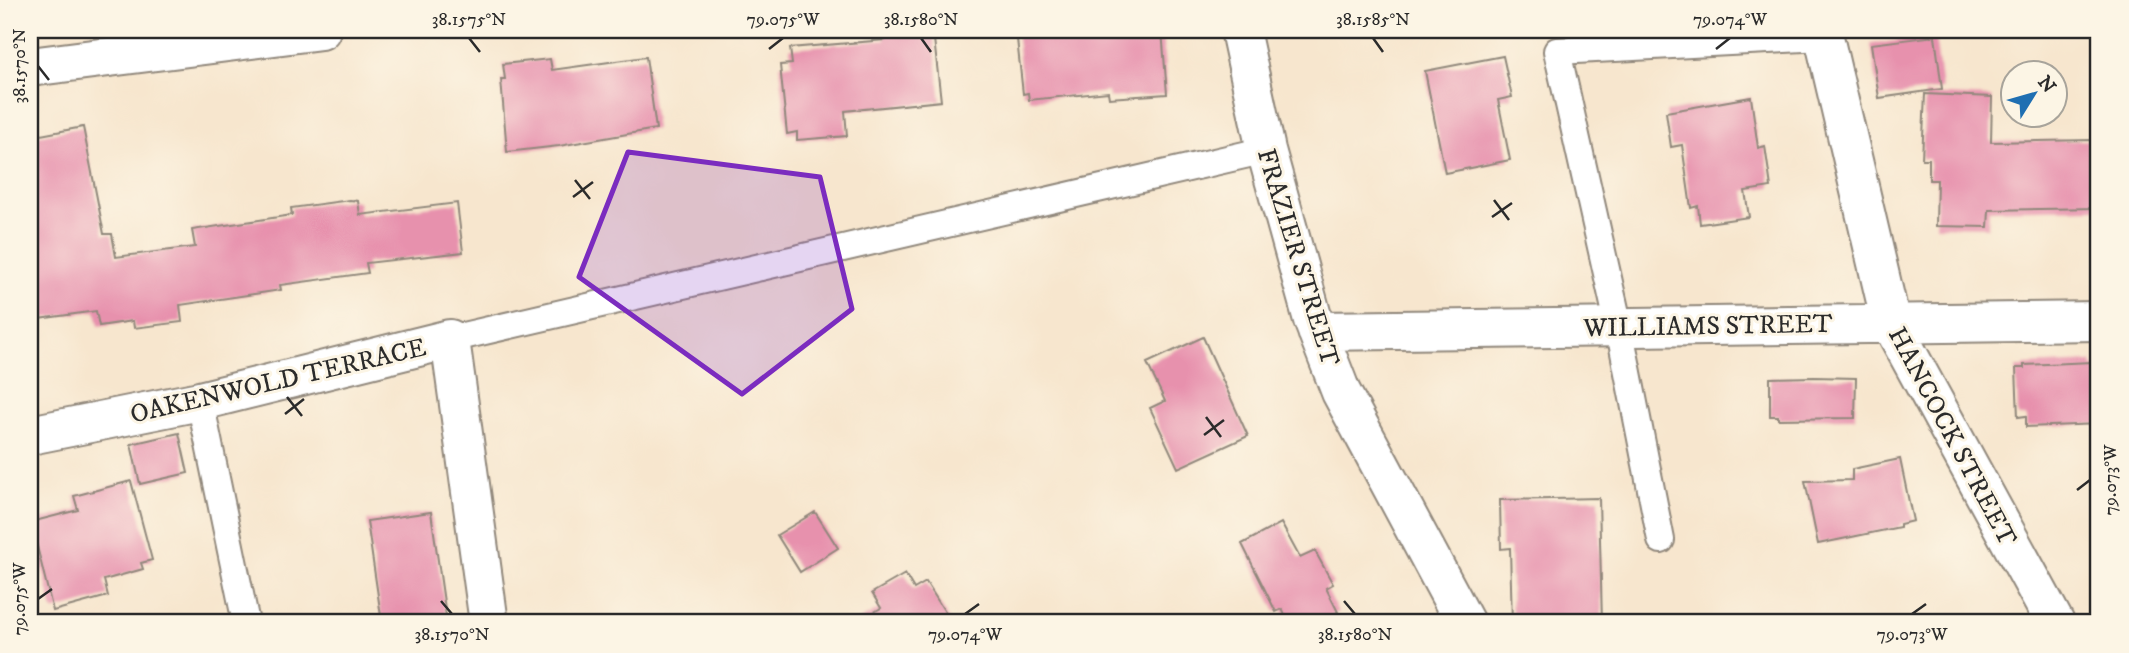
<svg xmlns="http://www.w3.org/2000/svg" width="2129" height="653" font-family="'IM FELL DW Pica',serif">
<style>
.building{fill:#e791ad}
.lines{fill:none;stroke-linecap:round;stroke-linejoin:round}
.lane-casing{stroke:#91887c;stroke-width:30}
.street-casing{stroke:#91887c;stroke-width:42}
.lane{stroke:#fff;stroke-width:26}
.street{stroke:#fff;stroke-width:38}
.marked{fill:#7b2cbf;fill-opacity:0.2;stroke:#7b2cbf;stroke-width:5;stroke-linejoin:round}
.ticks{fill:none;stroke:#2b2b2b;stroke-width:2.5}
.labels{text-anchor:middle;stroke-width:6;stroke-linejoin:round;paint-order:stroke}
.street-label{font-size:26px;fill:#2b2b2b;stroke:#fcf5e5}
.neatline{fill:none;stroke:#2b2b2b;stroke-width:2.5}
.ticks-label{font-size:18px;text-anchor:middle;fill:#2b2b2b}
</style>
<rect width="100%" height="100%" fill="#fcf5e5"/>
<filter id="ink" filterUnits="userSpaceOnUse"><feTurbulence type="fractalNoise" baseFrequency=".0143" numOctaves="2"/><feDisplacementMap in="SourceGraphic" scale="14" xChannelSelector="R" yChannelSelector="G"/><feConvolveMatrix kernelMatrix="1 2 1 2 8 2 1 2 1" color-interpolation-filters="sRGB"/></filter>
<filter id="wash" filterUnits="userSpaceOnUse"><feTurbulence type="fractalNoise" baseFrequency=".00686" numOctaves="4" result="noise"/><feDisplacementMap in="SourceGraphic" scale="28" xChannelSelector="R" yChannelSelector="G"/><feGaussianBlur stdDeviation="1.57" result="paint"/><feColorMatrix in="noise" values="0 0 0 0 0 0 0 0 0 0 0 0 0 0 0 0 0 1.4 0 .05"/><feComposite in="paint" operator="in"/></filter>
<g filter="url(#wash)">
<rect width="100%" height="100%" fill="#f7e6ce"/>
<g id="blocks">
<path class="building" d="M933,30L941,101L845,111L847,136L797,140V132L787,134L780,65L792,64L790,48L885,40L884,34Z
M1016,30H1162L1167,94L1109,98L1108,92L1029,100L1028,93L1023,94Z
M1935,36L1942,89L1879,98L1871,44Z
M1503,56L1512,97L1498,100L1510,160L1445,173L1425,71Z
M646,57L656,129L559,146L507,152L501,79H505L503,64L550,59L552,70Z
M1925,94L1992,97L1991,142L2091,140L2092,156H2099V208L1989,210L1988,227L1936,226L1937,180H1929V159H1922Z
M1751,97L1758,148L1765,146L1771,187L1745,191L1749,217L1700,224L1698,206L1691,208L1682,145L1671,147L1666,112Z
M83,127L104,234H112L116,257L195,247L192,230L292,215L291,208L350,200L358,201L360,215L457,203L463,252L366,263L368,273L280,285L281,290L180,305L182,322L134,328L133,321L99,326L96,311L38,319L30,260V245L38,244L30,194V137Z
M1203,337L1248,436L1178,468L1150,408L1165,401L1147,363Z
M2092,362L2093,367H2099V424L2026,427V416L2018,417L2016,368H2024V365Z
M1814,377L1856,378L1855,418L1778,419V416H1770V378Z
M179,433L188,473L140,484L131,444Z
M1900,459L1913,521L1900,524V527L1818,544L1805,481L1852,480V469Z
M131,481L152,560L141,563L143,569L104,580L108,596L53,611L31,522L78,510L74,496Z
M1599,498L1602,623H1512L1510,548L1501,549L1500,500Z
M431,512L447,623H382L367,521Z
M815,512L838,548L800,572L777,535Z
M1281,523L1300,558L1315,551L1333,584L1326,588L1338,612L1316,623H1289L1282,609L1276,612L1242,544Z
M905,574L914,589L926,582L952,623H855L881,608L872,593Z"/>
</g>
</g>
<g filter="url(#ink)">
<use href="#blocks" fill-opacity="0" stroke="#91887c" stroke-width="2"/>
<g class="lines">
<g class="lane-casing">
<path id="lane" d="M450,339L1266,150
M200,401L246,623
M1661,540L1619,327L1557,51L1824,37"/>
</g>
<g class="street-casing">
<path id="street" d="M1240,30L1266,150L1313,320L1341,392L1465,623
M1824,37L1891,323L2055,623
M30,67L321,30
M1317,331L2099,321
M30,435L200,401L450,339L489,623"/>
</g>
<use href="#lane" class="lane"/>
<use href="#street" class="street"/>
</g>
</g>
<path class="marked" d="M628,152L820,177L852,309L742,394L579,277Z"/>
<path class="ticks" d="M469,38L480,52M921,38L931,52M1373,38L1383,52M769,49L783,38M1716,49L1730,38M38,66L49,80M575,180L590,199M573,197L593,182M1494,200L1509,220M1492,217L1512,203M287,397L302,416M285,414L304,399M1206,417L1221,437M1204,435L1224,420M2077,490L2090,480M38,599L52,589M441,601L452,614M1344,601L1355,614M965,614L979,604M1912,614L1926,604"/>
<g class="labels">
<g class="street-label">
<text transform="translate(1299 257) rotate(73)" y="9">FRAZIER STREET</text>
<text transform="translate(1708 325) rotate(-1)" y="9">WILLIAMS STREET</text>
<text transform="translate(278 380) rotate(-13)" y="9">OAKENWOLD TERRACE</text>
<text transform="translate(1953 436) rotate(62)" y="9">HANCOCK STREET</text>
</g>
</g>
<rect width="2129" height="653" fill="none" stroke="#fcf5e5" stroke-width="77"/>
<g transform="translate(2034 94) rotate(53)"><circle r="33" fill="#fcf5e5" stroke="#a8a49b" stroke-width="2"/>
<path d="M0-5L12 26L0 18L-12 26Z" fill="#1f6fb2"/>
<text y="-10" font-size="19" font-weight="bold" text-anchor="middle" fill="#2b2b2b">N</text>
</g>
<rect x="38" y="38" width="2052" height="576" class="neatline"/>
<g class="ticks-label">
<text x="469" y="25">38.1575°N</text>
<text x="783" y="25">79.075°W</text>
<text x="921" y="25">38.1580°N</text>
<text x="1373" y="25">38.1585°N</text>
<text x="1730" y="25">79.074°W</text>
<text transform="translate(19 66) rotate(-90)" y="6">38.1570°N</text>
<text transform="translate(2110 480) rotate(-90)" y="6">79.073°W</text>
<text transform="translate(19 599) rotate(-90)" y="6">79.075°W</text>
<text x="452" y="640">38.1570°N</text>
<text x="965" y="640">79.074°W</text>
<text x="1355" y="640">38.1580°N</text>
<text x="1912" y="640">79.073°W</text>
</g>
</svg>
